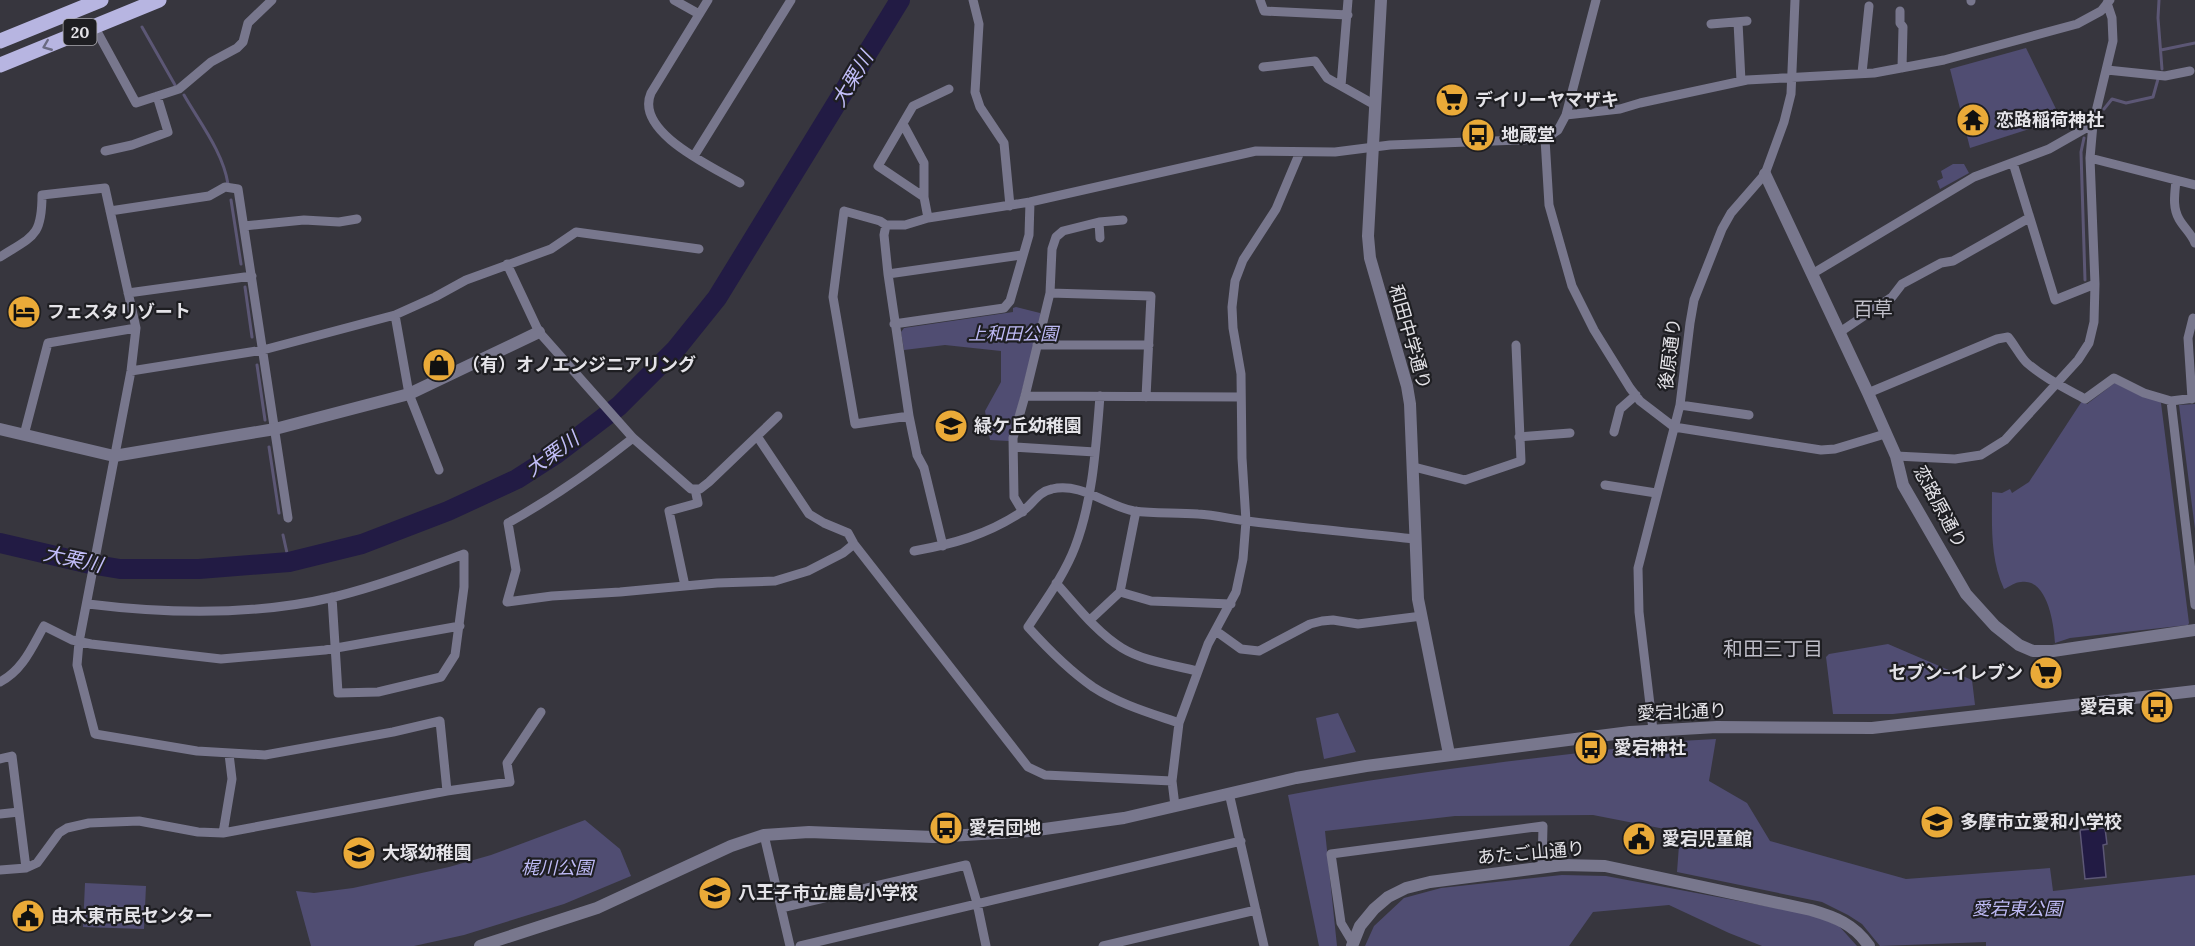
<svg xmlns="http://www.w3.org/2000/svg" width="2195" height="946" font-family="Lora,'Noto Sans JP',serif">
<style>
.green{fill:#504d72}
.water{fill:#221b44;stroke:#5c5775;stroke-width:1.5}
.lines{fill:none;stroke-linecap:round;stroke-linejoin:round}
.stream{stroke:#5c5775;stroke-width:3}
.river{stroke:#221b44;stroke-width:20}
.minor{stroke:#78778d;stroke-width:9}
.tertiary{stroke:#78778d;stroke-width:12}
.primary{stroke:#b7b5e1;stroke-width:15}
.oneway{stroke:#6a6a82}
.labels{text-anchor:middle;stroke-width:4.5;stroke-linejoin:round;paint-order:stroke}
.shield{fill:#1e1e22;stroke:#a9a8ad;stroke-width:1.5}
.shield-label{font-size:16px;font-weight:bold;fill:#e4e3e8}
.poi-label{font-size:18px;font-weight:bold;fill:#e4e3e8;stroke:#1e1e22;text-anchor:start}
.park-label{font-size:18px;font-style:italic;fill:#bebaf5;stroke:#1e1e22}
.street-label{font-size:18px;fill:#e4e3e8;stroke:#1e1e22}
.water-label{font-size:20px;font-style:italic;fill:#c1bdf8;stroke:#1e1e22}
.neighbourhood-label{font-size:20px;fill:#bfbec8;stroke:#1e1e22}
</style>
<rect width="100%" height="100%" fill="#37363e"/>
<path class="green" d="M2026,48L2061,119L1970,148L1950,69Z
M1953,164H1964L1969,173L1940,189L1937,181L1943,178L1941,171Z
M1016,307L1040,313L1041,317L1009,441L990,440L985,411L1001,382V351L945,345L904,350L901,332L904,328L1013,312V308Z
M2116,382L2158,399L2161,403L2189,623L2188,625L2070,638L2055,643C2054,625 2048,578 2021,582C2015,582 2009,587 2004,589C1990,558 1992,526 1992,492L2002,493L2010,489L2012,493L2029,482L2082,401L2087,404Z
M2195,404V529L2179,405Z
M1888,644L1972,680L1975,705L1893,714H1833L1826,657L1829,654Z
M1338,713L1356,752L1324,759L1316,718Z
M1716,739L1709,781L1747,803L1770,841L1906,879L2050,868L2053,891L2195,875V946H1986V942L1880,946L1862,924L1848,915L1822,902L1677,872L1680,832L1593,815L1455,816L1325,831L1337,946H1319L1288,795C1417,770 1549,757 1680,741Z
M585,820L620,849L631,876L564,904L464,935L414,946H311L296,891L314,893L353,888L449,867L491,855Z
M1562,875L1606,876L1813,915L1839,926L1857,946H1762L1729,933L1669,905L1593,912L1569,946H1365L1374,926L1404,898L1441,888Z
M85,883L146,886L144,929L83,927Z"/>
<path class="water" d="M2105,828L2107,844L2103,845L2106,877L2085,879L2080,830Z"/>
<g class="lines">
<path class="stream" d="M2159,0L2158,18L2162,69
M142,27L175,85
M2161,50L2195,43
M184,95C200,123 223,152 228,184
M2104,109L2112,99L2126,103L2153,97L2158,79
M2084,138L2081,152L2085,280
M231,200L241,264
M245,287L252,337
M257,365L265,420
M269,447L279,513
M283,535L289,562"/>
<path class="river" d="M0,543L90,564L120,569H199L289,562L362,544L448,511L517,479L556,454L619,406L676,349L717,298L900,0"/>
<path class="minor" d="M674,0L699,14
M708,0L651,93C634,132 713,167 740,183
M973,0L979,24L975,92L980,107L1004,143L1010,206
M1260,0L1264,11L1348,15
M1971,1V0
M1900,11V23L1903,27L1902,68
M1738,22L1741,81
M1711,24L1747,21
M94,26L136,103L179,89L211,62L237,48L243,42L248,23L272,0
M1263,67L1315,61L1327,78L1375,105
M2107,70L2165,76L2190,71
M1862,73L1869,6
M1341,86L1348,0
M1566,115L1620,109L1640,103L1747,80L1874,73L1944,60L2077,24L2101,11L2110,0
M903,124L924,163V197L928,218
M1545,139L1549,205L1572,286L1594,330L1630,388L1640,401L1674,427L1821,450L1835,449L1885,434
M105,151L132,145L168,132L157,96
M694,156L791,0
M2090,158L2195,185
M2013,163L2055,300L2095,284
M2176,180C2175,193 2172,207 2179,219C2184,228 2191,233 2195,243
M924,197L878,166L913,106L949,89
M110,211L209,196L225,187L238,189L288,518
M1099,222L1100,238
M886,225L884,235L888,274L909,416L917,455L924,468L943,546
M244,226L304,220L339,222L357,219
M0,257C33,236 42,237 42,195L105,188L136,328L131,371L79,642L77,665L95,734L197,751L265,755L393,732L440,721L447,791
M507,264L539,332L633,438L691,489H700L709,482L778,416
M888,274L1022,255
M1812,274L1974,177L2049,149L2093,124
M128,293L252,276
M1050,293L1151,296L1146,397
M395,315L409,394L439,470
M894,324L1004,308L1010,301L1029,235L1030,202
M1840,332L1892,297L1902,284L1941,263L1953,261L2029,218
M1037,345H1149
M131,371L263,350L395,315L435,297L466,280L551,249L576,232L699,249
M1868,393L1997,339L2008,337C2014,344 2022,359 2027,363C2044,378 2065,388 2085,399L2114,378L2144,393L2171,401L2195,398
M1025,396L1241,397
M1100,396C1096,446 1093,500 1075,547C1064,576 1044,602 1028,627C1047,648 1070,671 1093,687C1119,704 1150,713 1179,723
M2192,399L2188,338L2193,318
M2171,401L2195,605
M1680,405L1749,415
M909,416L855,424L833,297L844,211L880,221L886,225H905L928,218L1030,202L1256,151L1335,152L1390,145L1545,139L1558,130L1566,115L1596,0
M1614,432L1620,409L1636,395
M24,435L48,343L136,328
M757,436L809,514L824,523L848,533L854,544L1028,767L1045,775L1172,781
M1519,437L1570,433
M633,438C593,470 553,498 508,523L516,570L507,602L552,596L620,592L717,583L775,581L808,571L843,553L854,544
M1014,447L1095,452
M1896,456L1955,459L1981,455L2005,440L2078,360L2089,343L2094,322L2095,284L2090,158L2093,124L2113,41L2112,18L2107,3
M1414,467L1465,480L1521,461L1516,345
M1605,485L1656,493
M1023,512L1014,497L1013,438L1025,396L1050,293L1052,249L1056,237L1063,231L1099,222L1123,220
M914,551C953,544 986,535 1020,513C1032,506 1037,492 1052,489C1081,482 1107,506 1134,511C1155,514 1177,512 1198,514C1215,515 1231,519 1247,521C1303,528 1359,533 1415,539
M1056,583C1076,605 1096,632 1122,648C1143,661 1173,665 1197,671
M685,586L669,511L698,503L695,489
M1120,592L1151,601L1231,604
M88,604C169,614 254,616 334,597C378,586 421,570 464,554V587L455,655L441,677L378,692L338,693L332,597
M1090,620L1120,592L1136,511
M1216,631L1241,649L1259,651L1310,624L1322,621L1333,620L1358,624L1422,616
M0,682C23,670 32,647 44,626L72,640L91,644L221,659L325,650L460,626
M1653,730L1639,612L1638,568L1680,405L1690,323L1694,300L1722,229L1731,213L1765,174L1784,122L1791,94L1795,0
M0,759L12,756L26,868
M1229,793L1264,946
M1175,806L1172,781L1179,723L1208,644L1236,592L1243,559L1246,521L1242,458L1241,374L1233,328L1232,307L1235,281L1243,260L1276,209L1300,152
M0,814L19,812
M223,833L232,779L229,754
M764,835L790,946
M0,870L26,868L37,863L59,833L67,828L89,823L139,821L198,832L223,833L447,791L510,782L507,763L541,712
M781,908L966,865L977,903L986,946
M1353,943L1341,923L1331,854L1543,826L1542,867
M800,946L1241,841
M1103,946L1256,910"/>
<path class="tertiary" d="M1381,0L1368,236L1370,258L1407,386L1410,404L1418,599L1449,754
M1765,174L1868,393L1896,456L1903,485L1966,594L1995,626L2019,645L2033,651H2053L2195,630
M0,429L114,456L275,429L409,394L539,332
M480,946L597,908L731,846L764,835L809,832L933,837L1030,831L1124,818L1296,778L1366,766L1630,732L1717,727L1872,728L2195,691
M1352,946L1360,926L1374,909L1388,897L1406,888L1430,882L1562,865L1605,866L1811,910C1835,917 1854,924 1869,946"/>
<path class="primary" d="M0,41L101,0
M0,65L159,0"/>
</g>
<defs><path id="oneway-chevron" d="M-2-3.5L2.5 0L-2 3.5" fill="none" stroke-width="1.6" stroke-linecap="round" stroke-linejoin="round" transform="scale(1.5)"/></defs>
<use class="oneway" href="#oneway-chevron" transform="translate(47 46) rotate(158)"/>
<defs>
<g id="supermarket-disc" transform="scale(1.725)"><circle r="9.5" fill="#eaaa38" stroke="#1e1e22"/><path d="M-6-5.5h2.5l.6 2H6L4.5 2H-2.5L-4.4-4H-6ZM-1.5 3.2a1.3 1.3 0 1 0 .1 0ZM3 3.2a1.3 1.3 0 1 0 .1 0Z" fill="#111"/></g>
<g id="temple-disc" transform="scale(1.725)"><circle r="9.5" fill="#eaaa38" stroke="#1e1e22"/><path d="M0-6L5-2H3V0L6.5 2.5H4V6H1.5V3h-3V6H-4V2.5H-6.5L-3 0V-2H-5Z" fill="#111"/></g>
<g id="bus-disc" transform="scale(1.725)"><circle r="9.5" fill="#eaaa38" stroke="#1e1e22"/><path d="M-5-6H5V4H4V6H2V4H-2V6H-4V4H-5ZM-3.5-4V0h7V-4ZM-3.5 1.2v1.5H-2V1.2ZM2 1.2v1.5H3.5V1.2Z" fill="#111"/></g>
<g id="hotel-disc" transform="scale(1.725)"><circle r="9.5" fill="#eaaa38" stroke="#1e1e22"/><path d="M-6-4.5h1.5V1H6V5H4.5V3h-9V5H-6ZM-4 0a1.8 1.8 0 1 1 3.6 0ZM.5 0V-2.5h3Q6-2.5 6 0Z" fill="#111"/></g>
<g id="shop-disc" transform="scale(1.725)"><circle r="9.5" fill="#eaaa38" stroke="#1e1e22"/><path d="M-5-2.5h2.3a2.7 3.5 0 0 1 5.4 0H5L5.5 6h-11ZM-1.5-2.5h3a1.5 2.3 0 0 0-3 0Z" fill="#111"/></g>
<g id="school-disc" transform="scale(1.725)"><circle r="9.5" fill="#eaaa38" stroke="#1e1e22"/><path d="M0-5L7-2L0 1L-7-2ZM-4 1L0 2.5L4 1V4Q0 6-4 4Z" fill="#111"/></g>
<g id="civic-disc" transform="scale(1.725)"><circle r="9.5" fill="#eaaa38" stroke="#1e1e22"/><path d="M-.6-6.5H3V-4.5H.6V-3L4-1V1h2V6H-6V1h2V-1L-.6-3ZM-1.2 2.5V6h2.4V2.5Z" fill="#111"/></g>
</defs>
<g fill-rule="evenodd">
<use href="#supermarket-disc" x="1452" y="100"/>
<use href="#temple-disc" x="1973" y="120"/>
<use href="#bus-disc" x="1478" y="135"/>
<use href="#hotel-disc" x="24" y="312"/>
<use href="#shop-disc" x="439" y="365"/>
<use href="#school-disc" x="951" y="426"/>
<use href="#supermarket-disc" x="2046" y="673"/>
<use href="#bus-disc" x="2157" y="707"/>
<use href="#bus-disc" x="1591" y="748"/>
<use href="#school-disc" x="1937" y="822"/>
<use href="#bus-disc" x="946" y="828"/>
<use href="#civic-disc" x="1639" y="839"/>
<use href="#school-disc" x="359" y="853"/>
<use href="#school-disc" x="715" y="893"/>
<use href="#civic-disc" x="28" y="916"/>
</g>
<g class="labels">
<rect class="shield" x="63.5" y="19" width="33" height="26" rx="4.5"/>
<g class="shield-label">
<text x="80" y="38">20</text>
</g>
<g class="poi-label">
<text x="1475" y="106">デイリーヤマザキ</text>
<text x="1996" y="126">恋路稲荷神社</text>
<text x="1501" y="141">地蔵堂</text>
<text x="47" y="318">フェスタリゾート</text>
<text x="462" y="371">（有）オノエンジニアリング</text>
<text x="974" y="432">緑ケ丘幼稚園</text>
<text x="2023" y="679" text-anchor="end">セブン-イレブン</text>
<text x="2134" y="713" text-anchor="end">愛宕東</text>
<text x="1614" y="754">愛宕神社</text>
<text x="1960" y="828">多摩市立愛和小学校</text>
<text x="969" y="834">愛宕団地</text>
<text x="1662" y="845">愛宕児童館</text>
<text x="382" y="859">大塚幼稚園</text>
<text x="738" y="899">八王子市立鹿島小学校</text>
<text x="51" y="922">由木東市民センター</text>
</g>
<g class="park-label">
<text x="1013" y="340">上和田公園</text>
<text x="557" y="874">梶川公園</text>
<text x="2017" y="915">愛宕東公園</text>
</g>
<g class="street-label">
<text transform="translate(1410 337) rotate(74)" y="6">和田中学通り</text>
<text transform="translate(1670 354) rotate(-83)" y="6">後原通り</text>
<text transform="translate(1940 507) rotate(62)" y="6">恋路原通り</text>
<text transform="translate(1682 712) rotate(-2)" y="6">愛宕北通り</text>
<text transform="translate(1531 853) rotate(-5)" y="6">あたご山通り</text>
</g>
<g class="water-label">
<text transform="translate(852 79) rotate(-59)" y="7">大栗川</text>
<text transform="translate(552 454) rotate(-36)" y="7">大栗川</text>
<text transform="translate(73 559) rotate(12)" y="7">大栗川</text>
</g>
<g class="neighbourhood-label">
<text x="1873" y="316">百草</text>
<text x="1773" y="656">和田三丁目</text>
</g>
</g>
</svg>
